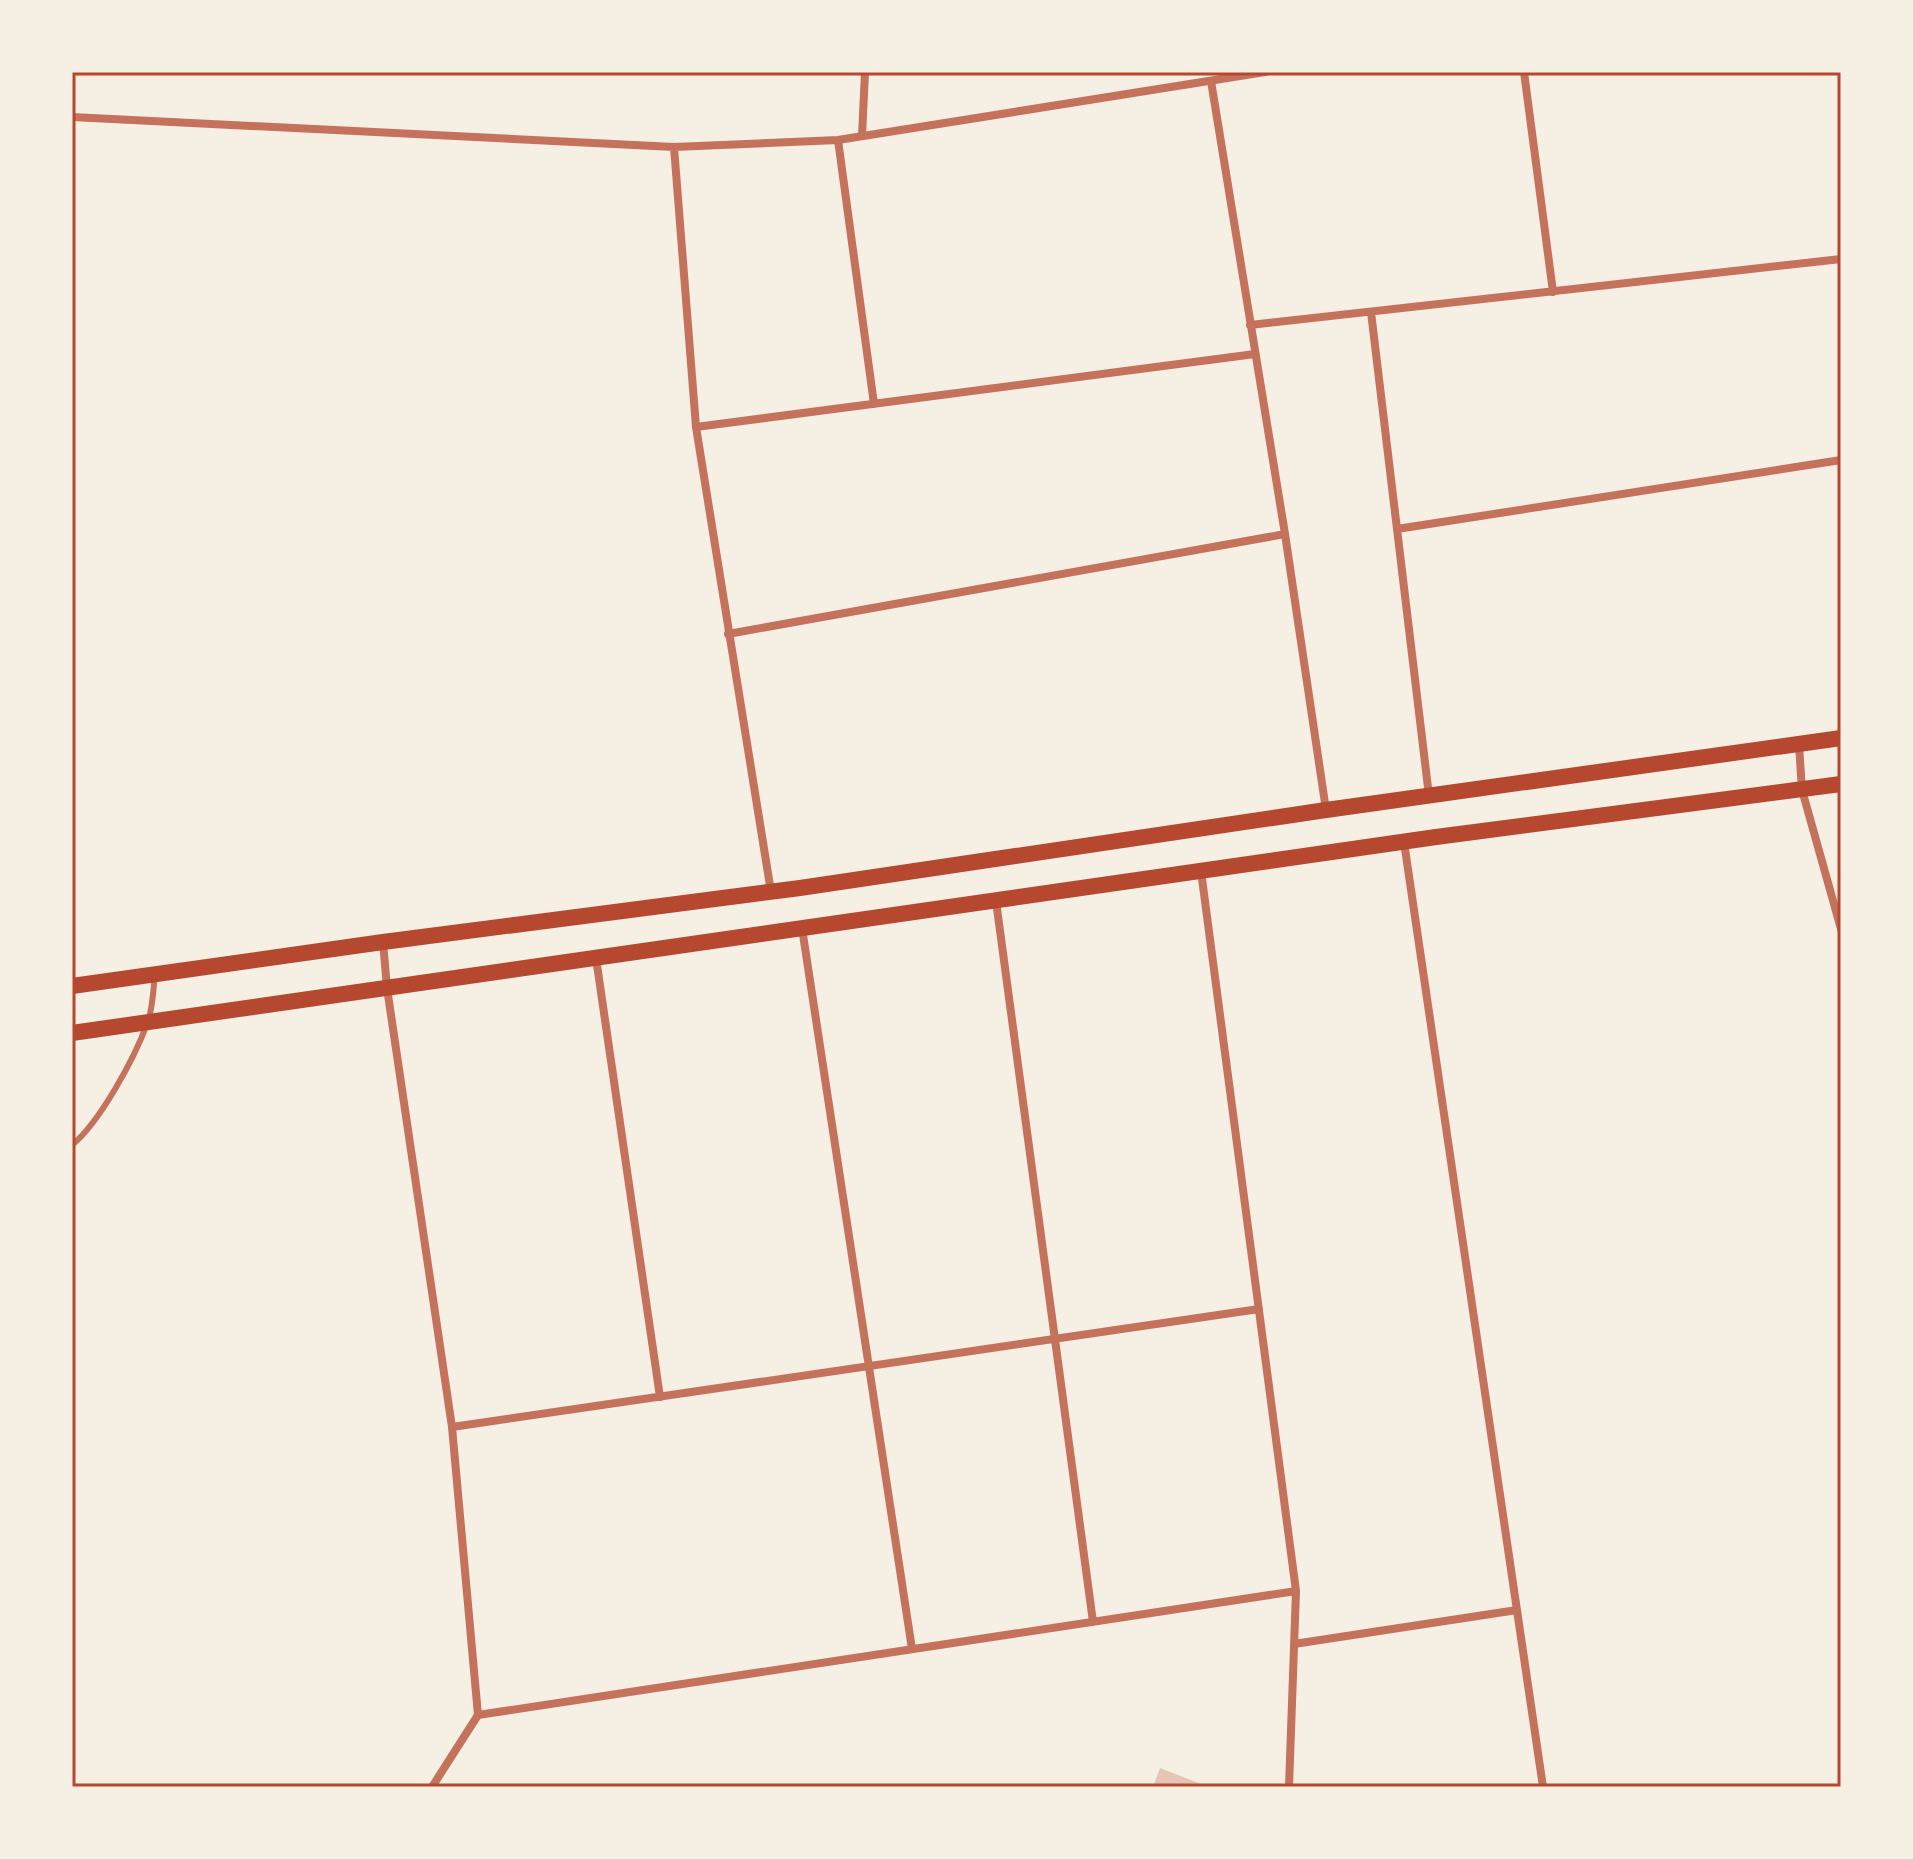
<svg xmlns="http://www.w3.org/2000/svg" width="1913" height="1859" font-family="'Golos Text',sans-serif">
<style>
.building{fill:#e6c5b7}
.lines{fill:none;stroke-linecap:round;stroke-linejoin:round}
.service{stroke:#c5725c;stroke-width:6}
.minor{stroke:#c5725c;stroke-width:8}
.secondary{stroke:#b5482f;stroke-width:16}
.neatline{fill:none;stroke:#b5482f;stroke-width:3}
</style>
<rect width="100%" height="100%" fill="#f6efe4"/>
<path class="building" d="M1160,1768L1209,1787H1153Z"/>
<g class="lines">
<path class="service" d="M72,1145C100,1122 134,1059 147,1024C153,1009 153,990 155,975"/>
<path class="minor" d="M1524,72L1553,292
M1211,81L1285,534L1326,810
M72,117L674,147L838,140L1265,72
M862,136L865,72
M838,140L874,404
M674,147L696,427L771,892
M1371,312L1429,796
M1250,325L1841,259
M696,427L1255,354
M1397,529L1841,460
M728,634L1285,534
M1799,745L1802,790L1841,929
M1404,842L1543,1787
M1201,871L1296,1591L1289,1787
M996,901L1093,1622
M802,928L912,1649
M383,942L387,988L452,1427L478,1715L432,1787
M596,958L660,1397
M452,1427L1259,1309
M1294,1644L1517,1610
M478,1715L1296,1591"/>
<path class="secondary" d="M72,986L383,942L800,888L1326,810L1841,738
M72,1033L1436,837L1841,784"/>
</g>
<rect width="1913" height="1859" fill="none" stroke="#f6efe4" stroke-width="148"/>
<rect x="74" y="74" width="1765" height="1711" class="neatline"/>
</svg>
